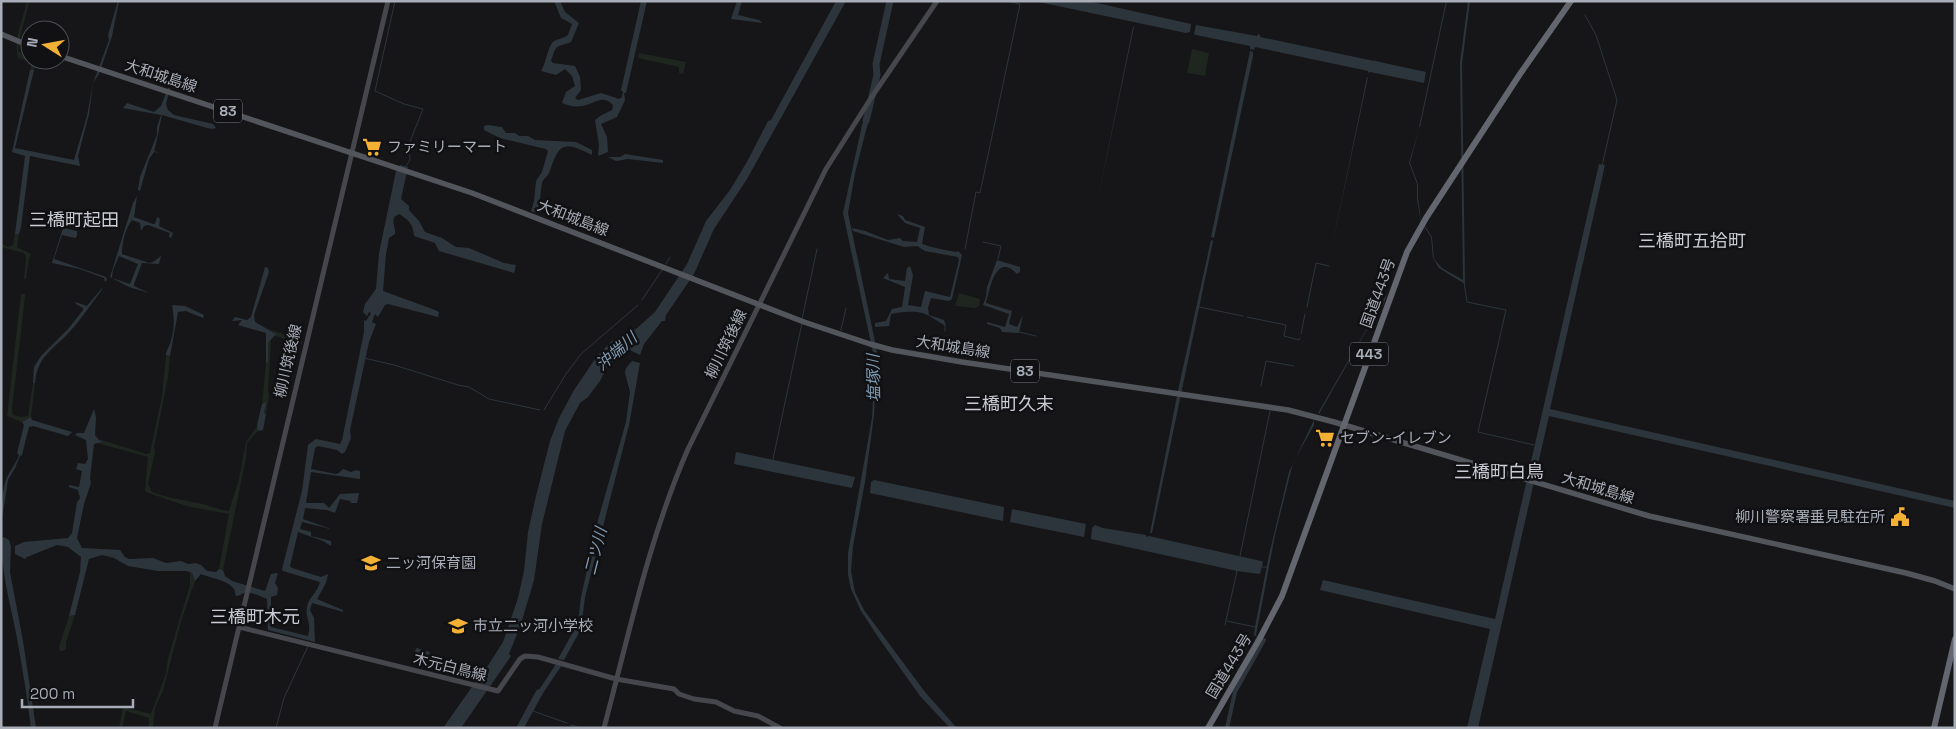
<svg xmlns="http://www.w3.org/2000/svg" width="1956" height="729" font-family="'Space Grotesk','Noto Sans JP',sans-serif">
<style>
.green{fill:#1e261f}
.water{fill:#2c353c;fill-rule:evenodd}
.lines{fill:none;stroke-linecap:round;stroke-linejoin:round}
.stream{stroke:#2c353c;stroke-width:1}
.canal{stroke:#2c353c;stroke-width:4}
.river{stroke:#2c353c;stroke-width:7}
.secondary{stroke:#45474d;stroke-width:5}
.primary{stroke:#53555c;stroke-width:5.5}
.highway{stroke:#63666e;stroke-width:6}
.labels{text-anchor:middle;stroke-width:5;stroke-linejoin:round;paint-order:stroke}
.shield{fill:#111113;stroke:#7b7e86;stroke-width:1}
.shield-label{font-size:14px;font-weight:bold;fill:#a8adb8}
.street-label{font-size:15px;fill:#a8adb8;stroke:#111113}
.poi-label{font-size:15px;fill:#a8adb8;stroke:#111113;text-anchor:start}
.water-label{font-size:16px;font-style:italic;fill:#7f9bb3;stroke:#111113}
.quarter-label{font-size:18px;fill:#c9ccd4;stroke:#111113}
</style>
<rect width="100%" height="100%" fill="#161618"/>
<path class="green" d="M27,1H29C26,18 20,33 18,51L30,58V60H36L34,70H30L32,62L18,58C13,38 23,20 27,1Z
M1192,49L1209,53L1205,76L1187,73Z
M639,53L686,62L683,74L679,73V67L638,58Z
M15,234H19L17,247L31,254L29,259L26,279H24L26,258L24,253L1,247V243L8,247L13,245Z
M959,293L980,299L979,306L975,308L955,306Z
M21,294H25V297L12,409L13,415L21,417L28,416L33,383H35L31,417L22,422L7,416Z
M267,328L302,341V344L275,336V333Z
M271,340L268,391L269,395L266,414L264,413L265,402L262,404L266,364L268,361V343Z
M166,355L170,356L168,377L154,447L155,452L148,484L152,492C167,498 183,500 198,503C209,505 218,510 229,511L239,479L246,442L257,426L258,427V431L247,443L246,458L223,570L219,569L229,514L186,506L146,492L145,490L148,457L97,443L102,442L111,445L99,439L146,454L150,453L162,396Z
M190,573H192L195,581L181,621L163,691L155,708L153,728H149V718L126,711L122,728H119L123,707L151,714L166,673L168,658L190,585Z
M75,615L66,642V649L63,651H60L59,647L69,616Z"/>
<path class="water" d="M118,1H119L112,36L99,74L93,83L89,114L78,156L80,166L30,156L21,227L19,234H15L25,156L12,152L30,70H34L15,148L74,160L87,116L93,83L109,40L108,35Z
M554,1H560L565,12L579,23L571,42C555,48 557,43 551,61L553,63L575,66L580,77L581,90L575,98L578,100L601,93L619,99L622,97L623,92L621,90L641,1H647L626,93H624L625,100L617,117L601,124L607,137L608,152L598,156L599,145L595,120L600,116L612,110L613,105C602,93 593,105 582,106C574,107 570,106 562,103L566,92L575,86L572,76L565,69L556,75L541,71C546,64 548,45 554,41C558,39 564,38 568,35L572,24L561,18Z
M737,1H742L738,15L759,20L763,23L731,19Z
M836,1H846L747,179L714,229L694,274L666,315L665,321H662L644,344L640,355L630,350L608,365L600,381L588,397L580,403L565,431L542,524L534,580L521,624L509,654L511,656L461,728H443L479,677L480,678L503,642L518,598L524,571L528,532L536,496L550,441L559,418L574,390L597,356L612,341L628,331L636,329L655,312L687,264L706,221L730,190L748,160L768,121L771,120Z
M1034,1H1088L1191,24L1190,32L1186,33Z
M1446,1H1447L1420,127H1419Z
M1468,1H1470L1462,64L1465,284L1439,268L1433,258L1431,237L1421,222L1417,199V184L1409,163L1419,129L1410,163L1418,184V198L1421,220L1432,237L1434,259L1442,268L1463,280L1460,63Z
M1196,25L1257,36L1258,34L1260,35V37L1374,61L1375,59V61L1426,72L1424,83L1370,72L1368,73V71L1255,47L1254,50L1250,49V46L1196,35L1194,34Z
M1133,27H1134L1095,213Z
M1250,51L1253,52V56L1214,238L1211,237Z
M1367,77H1368L1329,261Z
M168,88H170L166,104L168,110L174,115L213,124L216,128L213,129L207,128L162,115C159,127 158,138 154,151L160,153L154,152L149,159L140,191L138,190L140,177L157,135V127L161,115L123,108L127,103L154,112L161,106Z
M871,111L855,173L848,213L877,351L874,415L865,482L853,546L851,571L855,592L864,610L925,692L957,728H950L920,696L878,637L861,611L851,589L848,575V553L872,418L874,383V357L869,334L843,213L862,125L867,113Z
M488,125L502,127L506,133H515L519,136H528L535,140L576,142L592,150V155C561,139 559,145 549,173C547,177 543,179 542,183C540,193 541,203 536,213L531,211L534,201L536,181L542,172L548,151L546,149L500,138L484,130V126Z
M625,154L663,160V163L628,159L616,161L608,157H620Z
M1599,164L1605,165L1550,409L1955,501V508L1549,416L1478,728H1467L1490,629L1320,590L1323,580L1495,619Z
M400,165L408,167L401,199L409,206V210L419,221L425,232L442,238L456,247L469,248L504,263L516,265L514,273L439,251L435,243L414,236C413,224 409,220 399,214L394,217C392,226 396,228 395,234L389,238L386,254L383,291L435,310L439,312L438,317L388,304L385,305L378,317L375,314L372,322L376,324L369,342L350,430L351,438L345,452L342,454L337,450L318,446L315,448L311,469L336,474L339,473L343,469L351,472L356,470L360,471V479L311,472L306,503H324L329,508L340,494L359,493L357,503H351L350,501L340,499L335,513L327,510L305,508L303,519L331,529L302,522L300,529L311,532V536L331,541V546L323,541L298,532L290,566L292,568L321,577L328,574L326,583L317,599L343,610V612L312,603L310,610L314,618L315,642L268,630L267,599C261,597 251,591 244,593C241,594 239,596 236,596C235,594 235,591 234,589C228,580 210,578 201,574L195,581L192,573L186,571H158L128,566L114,558L102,555L89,559L75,615L69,616L80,572L81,557L68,547L57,545L27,557L25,559L15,554V546L24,542L68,538L72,533L77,502L80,498L78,490L69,487V485L79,487L82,471L76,469L78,463L85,464L88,459L86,440L75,435L77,433H84L94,409L96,417L95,435L99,440L111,445L102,442L94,444L90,478L91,483L84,504L77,538L82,548L120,550L125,557L129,559L153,558L166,563L181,561L188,564L196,563L201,565L207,571L216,572L219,569L223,570L225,576L232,581L265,591L271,574L278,573L275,583L278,588L277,595L271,597V627L308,636C312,622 305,618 307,607C308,598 318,592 320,582L283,571L282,569L302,491L308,445L316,439L340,444L342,440L364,332V320L366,321L371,313L369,312L367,316L363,312L365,304L376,289L379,253L396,171Z
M137,196L134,217L153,224H155L157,217L160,219L159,226L173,233L171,238L169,237L170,233L148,225L144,226L141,231L140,223L132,220C125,229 122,243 122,254L149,263L153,262L161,256L159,264L142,263L134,284V286L149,293L129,287L110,277L133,203ZM119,256L138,264L130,284L112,278L113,270Z
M897,214L903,216L905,220L925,227L922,244C934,248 944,250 956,252L958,251L962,255L952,299L949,301L931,298L928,308L929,315L944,320L946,326C940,323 931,316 925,314C916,310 899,312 891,314L889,326L875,327V323L886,321L892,309L902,307L905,287L883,278L888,273L889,279L905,281L907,268L910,266L913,275L908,305L921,307L925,291L950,297L959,260L958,257L925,251L917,246L904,247L853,231L852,228L865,231L888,240L900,238L903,241L917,242L920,228L905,223Z
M63,228L77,231V236L75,238L62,235L54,259L106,277L107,280L105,282L104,278L80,269L52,263Z
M1211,240L1213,241L1152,533H1150L1179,386Z
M997,260L1020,267V272L1017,274C996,252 990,288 986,303L1012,311L1009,324L1017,327L1023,315L1019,333L1002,332L1000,328L987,324V322L1005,327L1009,314L983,305L986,297L987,287Z
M265,267L268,268L269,272L254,315L255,322L276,334L268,343V361L266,364V333L238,325L242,320L232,321L235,317L247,320L251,317Z
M103,287L101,291C91,304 82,318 72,329C56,348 37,355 35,383H33L34,367L41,356L69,328L83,310V308L76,304L75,302L87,306Z
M1388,292L1383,305L1378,310L1319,414L1318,413Z
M172,305L185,306L204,315L203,318L186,311L178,312L170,356L166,355C166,350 170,346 171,340C175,328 174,316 172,305Z
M632,361L640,363L629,425L585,597L581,629L564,660L558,659L578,623L581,597L598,520L626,422L630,392L625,373L626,368Z
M266,402L264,413L266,414L263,430L258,431L257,425L262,404Z
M31,417L32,420L72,432L68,436L33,426L29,427L22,455L20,456L15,468L8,480L1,526C1,513 2,488 7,477C11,469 16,464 19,455L17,453L24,425L22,422Z
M1314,420V425L1293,463L1275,535L1256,635L1257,637L1254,635L1255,627L1269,555L1289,472Z
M736,452L855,477L852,488L734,464Z
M874,480L1004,507L1003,521L870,493L871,482Z
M1012,509L1086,524L1084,537L1010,522Z
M1095,525L1103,528L1146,535V537L1149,536L1261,561L1263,562L1260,574L1237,571L1091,539L1092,528Z
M4,537L9,540L11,546L10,572L23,641L36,728H31C27,696 22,665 16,633C10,603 1,570 1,539Z
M416,648L430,652L428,660L414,657Z
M556,664L562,665L537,702L533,699Z"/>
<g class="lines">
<path class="stream" d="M395,1L375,91L404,104L423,109L409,144L410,160L406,166
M1585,15L1596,35L1617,100L1602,166
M983,242L1001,246L998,259
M965,249L976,192L980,193L1020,4L1007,1
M666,264L670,257
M1464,282L1467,302L1506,310L1478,432L1534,445
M642,300L662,270
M1199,307L1243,316
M1307,307L1316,263L1329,266
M1247,317L1286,325L1284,336L1299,340L1300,338
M802,319L817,249
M841,330L846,308
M945,331V326
M1019,332L1036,336
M1301,334L1305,314
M364,358L394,365L458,385L469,387L489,399L540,410
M1261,386L1266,361L1294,366
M544,410L566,374L581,354L638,305
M773,459L802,323
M1240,556L1270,411
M1262,567H1267
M1227,621L1255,627
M1225,625L1237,571
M530,710L567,723
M571,725L580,728
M276,728L284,698L308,646"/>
<path class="canal" d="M1227,728L1235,692L1264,640"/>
<path class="river" d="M866,121L877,75L876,64L890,1
M520,728L539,693"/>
<path class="secondary" d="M239,627L498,691L520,659L525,656L538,657L616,679L674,689L679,694L694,699L716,702L734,711L758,716L780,728
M215,728L388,1
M604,728C629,634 649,538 688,449L826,169L871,98L937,1"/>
<path class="primary" d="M1,34L30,46
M60,56L472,193L804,322L870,344L892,350L962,362L1288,410L1334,422L1649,516L1906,573L1935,581L1955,589"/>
<path class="highway" d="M1208,728L1260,638L1282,596L1407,252L1426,218L1520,74L1571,1
M1934,728L1955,639"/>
</g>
<defs>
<g id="supermarket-bare" transform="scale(1.5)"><path d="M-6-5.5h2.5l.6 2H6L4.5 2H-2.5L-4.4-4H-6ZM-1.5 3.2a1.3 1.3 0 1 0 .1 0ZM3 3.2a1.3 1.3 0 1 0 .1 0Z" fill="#f2b134" stroke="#111113" stroke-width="2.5" paint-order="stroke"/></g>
<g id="civic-bare" transform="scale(1.5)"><path d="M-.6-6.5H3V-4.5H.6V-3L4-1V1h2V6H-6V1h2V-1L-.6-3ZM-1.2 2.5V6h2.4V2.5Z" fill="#f2b134" stroke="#111113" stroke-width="2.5" paint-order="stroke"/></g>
<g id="school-bare" transform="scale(1.5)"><path d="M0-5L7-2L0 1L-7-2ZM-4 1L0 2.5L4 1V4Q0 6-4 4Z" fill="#f2b134" stroke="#111113" stroke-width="2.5" paint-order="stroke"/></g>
</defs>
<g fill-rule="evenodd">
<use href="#supermarket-bare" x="372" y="147"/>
<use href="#supermarket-bare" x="1325" y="438"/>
<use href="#civic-bare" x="1900" y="517"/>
<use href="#school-bare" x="371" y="563"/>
<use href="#school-bare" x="458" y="626"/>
</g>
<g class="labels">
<g class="shield">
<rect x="214" y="99.5" width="28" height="23" rx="4"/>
<rect x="1350" y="342.5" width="38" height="23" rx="4"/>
<rect x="1011" y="359.5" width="28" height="23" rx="4"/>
</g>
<g class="shield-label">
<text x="228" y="116">83</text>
<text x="1369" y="359">443</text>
<text x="1025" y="376">83</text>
</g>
<g class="street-label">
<text transform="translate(161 76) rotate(18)" y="5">大和城島線</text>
<text transform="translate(573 218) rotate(21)" y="5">大和城島線</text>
<text transform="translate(1378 293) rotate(-70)" y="5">国道443号</text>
<text transform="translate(726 344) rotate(-64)" y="5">柳川筑後線</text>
<text transform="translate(953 347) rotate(9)" y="5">大和城島線</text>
<text transform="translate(288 361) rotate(-77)" y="5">柳川筑後線</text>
<text transform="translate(1598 488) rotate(17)" y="5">大和城島線</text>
<text transform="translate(1229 666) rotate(-59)" y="5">国道443号</text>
<text transform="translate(450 667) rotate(14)" y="5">木元白鳥線</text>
</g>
<g class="poi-label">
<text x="387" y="152">ファミリーマート</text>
<text x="1340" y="443">セブン-イレブン</text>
<text x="1885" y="522" text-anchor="end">柳川警察署垂見駐在所</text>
<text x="386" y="568">二ッ河保育園</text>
<text x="473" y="631">市立二ッ河小学校</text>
</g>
<g class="water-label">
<text transform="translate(616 351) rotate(-41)" y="6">沖端川</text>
<text transform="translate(873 378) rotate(-91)" y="6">塩塚川</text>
<text transform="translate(595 551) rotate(-76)" y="6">二ツ川</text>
</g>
<g class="quarter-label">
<text x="74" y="226">三橋町起田</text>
<text x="1692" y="247">三橋町五拾町</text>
<text x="1009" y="410">三橋町久末</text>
<text x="1499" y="478">三橋町白鳥</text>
<text x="255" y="623">三橋町木元</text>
</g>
</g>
<rect width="1956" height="729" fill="none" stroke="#a8adb8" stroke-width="5"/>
<g transform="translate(45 45) rotate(281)"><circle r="24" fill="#111113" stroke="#4d4f55"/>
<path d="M0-4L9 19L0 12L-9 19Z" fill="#f2b134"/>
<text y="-8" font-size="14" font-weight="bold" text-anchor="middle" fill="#a8adb8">N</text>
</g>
<path d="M22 699v8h111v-8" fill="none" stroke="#a8adb8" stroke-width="2.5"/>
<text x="30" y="699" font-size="15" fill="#a8adb8" stroke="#111113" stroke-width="4" paint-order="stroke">200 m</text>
</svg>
